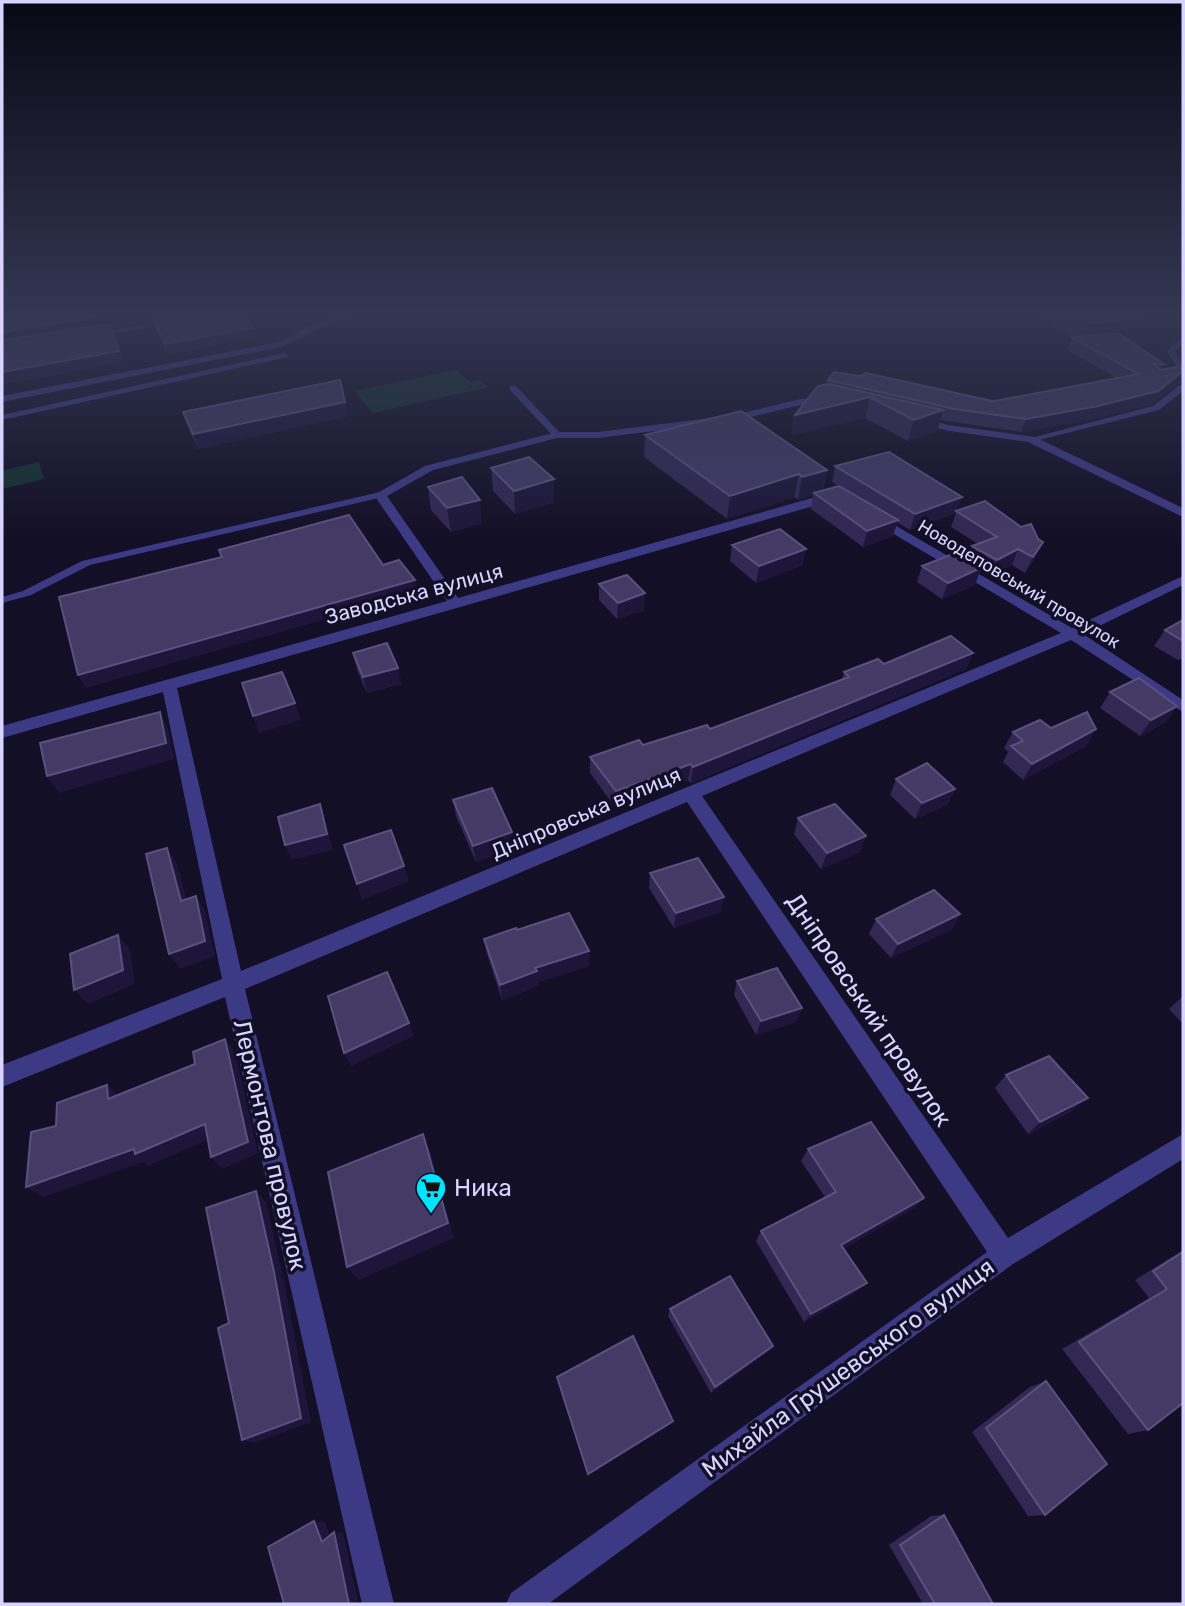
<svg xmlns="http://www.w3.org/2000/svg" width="1185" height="1606" font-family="Rubik,sans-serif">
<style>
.green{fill:#12302f}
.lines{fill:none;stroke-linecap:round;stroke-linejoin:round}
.service{fill:#3d3a85;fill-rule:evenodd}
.minor{fill:#3d3a85;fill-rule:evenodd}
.wall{fill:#312854}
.shaded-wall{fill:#1d163a}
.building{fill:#433a66;stroke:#5a527e;stroke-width:2}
.labels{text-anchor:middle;stroke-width:7;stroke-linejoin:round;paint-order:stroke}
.far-street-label{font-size:18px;fill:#d9d4ff;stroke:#130f26}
.street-label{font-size:21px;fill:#d9d4ff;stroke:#130f26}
.near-street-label{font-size:24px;fill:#d9d4ff;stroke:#130f26}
.near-poi-label{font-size:24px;fill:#d9d4ff;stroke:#130f26;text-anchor:start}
</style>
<rect width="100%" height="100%" fill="#130f26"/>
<path class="green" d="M456,370L470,382L479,380L489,387L373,413L354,391Z
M39,462L44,479L2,489V471Z"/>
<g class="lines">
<path class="service" d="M142,324L145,328L95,336L91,334Z
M1180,338H1183V344L1175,351L1183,365V373H1180L1167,351Z
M285,353L289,355L288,357L2,420V415Z
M1180,385H1183V391L1159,410L1031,442L1027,439L1153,406Z
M510,386H516L560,433V437H554L510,390Z
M380,492L385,495L383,497L90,565L31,595L2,603V597L23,591L82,561Z"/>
<path class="minor" d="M343,315H361L321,327L282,347L2,402V396L279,342L314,323Z
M828,396L833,399L832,401L800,405L734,421L598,438H557L433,470L387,496L458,598L830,493H838V499L177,688L241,971L1061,633L870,520L868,517L874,513L1072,628L1183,576V585L1083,634L1183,700V712L1071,640L702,796L1008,1238L1183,1134V1159L1013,1264L548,1604H506L511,1593L987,1252L687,802L245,989L394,1604H362L225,997L2,1087V1065L222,979L163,692L2,738V726L447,601L374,495L425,466L557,432H598L734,415L800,399Z
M917,417L949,425L1035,437L1183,508V517L1028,442L949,431L913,422L912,420Z"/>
</g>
<path class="wall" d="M149,315H245L253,328L256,338L168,354Z
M1036,315H1136L1132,338H1126L1164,364L1160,370L1178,383L1152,404L1092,419L1021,432L940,420L937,431L908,441L865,418L791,435L795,415L827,384L828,380L992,401L1117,378L1067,350L1072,338L1035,317Z
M340,380L348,416L198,449L188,427L183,412Z
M645,435L827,470L823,491L839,486L832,482L835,466L957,511L1035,558L1025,573L1012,565L990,576L980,571L975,585L942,599L917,582L922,566L967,560L972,546L978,544L951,527L956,513L910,530L897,522L893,536L863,547L811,509L813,495L798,500L794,497L727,519L644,457Z
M491,468L554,502L515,514L493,491Z
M428,487L482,523L451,532L431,510Z
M732,545L803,565L756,583L730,561Z
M599,584L644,610L617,619L599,600Z
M1183,620V658L1178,660L1154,646L1165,630Z
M353,653L402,684L367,693L357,670Z
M973,653L966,669L691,783L688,780L615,807L590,773V757L710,729L842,679L844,672L884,664Z
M1110,692L1177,706L1166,722L1140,736L1100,708Z
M1051,728L1096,729L1086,746L1023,780L1003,762L1008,752L1004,748L1013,732Z
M896,779L955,789L947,805L915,819L890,795Z
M453,800L512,832L514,848L476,862L456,816Z
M798,818L866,836L860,852L821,869L794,834Z
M650,873L721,912L674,928L649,888Z
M960,914L952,929L891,958L869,934L876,919Z
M517,930L589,951V966L538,982V986L502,1000L487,954L484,939Z
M737,981L802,1008L796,1022L756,1035L734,995Z
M1183,996V1024L1169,1009Z
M1006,1075L1074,1110L1028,1134L995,1088Z
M808,1149L924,1198L914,1208L843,1249L858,1291L804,1322L756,1241L761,1231L825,1197L801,1161Z
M1183,1250V1403L1148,1430L1128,1434L1062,1349L1149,1298L1135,1280Z
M670,1309L773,1346L767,1352L711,1393L668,1316Z
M1046,1381L1045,1515L1028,1516L972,1432L1030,1387Z
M944,1515L993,1604H923L889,1545L931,1516Z"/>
<path class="shaded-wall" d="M107,315L123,362L2,385V332Z
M1141,318L1132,338L1081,344L1090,323Z
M253,328L256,338L168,354L165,344Z
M1183,371V381L1178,383L1152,404L1092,419L1021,432L1026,419Z
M870,397L865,418L791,435L795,415Z
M345,402L348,416L198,449L193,434Z
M943,410L937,431L908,441L914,420Z
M827,470L822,493H814L813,495L798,500L802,477Z
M799,474L794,497L727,519L730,496Z
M554,479V502L515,514L514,491Z
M962,497L956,513L910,530L915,514Z
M480,500L482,523L451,532L447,508Z
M898,520L893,536L863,547L867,531Z
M1043,542L1035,558L1025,573L1033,557Z
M806,549L803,565L756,583L759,566Z
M1018,549L1012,565L990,576L997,560Z
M981,568L975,585L942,599L948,583Z
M415,580L417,593L86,688L78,675Z
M645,593L644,610L617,619L618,603Z
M973,653L966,669L691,783L693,767Z
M398,668L402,684L367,693L363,677Z
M295,703L301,720L259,733L253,716Z
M1177,706L1166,722L1140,736L1151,720Z
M160,712L168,729L174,759L59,793L47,776Z
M1096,729L1086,746L1023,780L1032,764Z
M691,764L688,780L615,807L616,791Z
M955,789L947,805L915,819L922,803Z
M320,804L325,820L333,850L292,860L285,845Z
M512,832L514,848L476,862L473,846Z
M866,836L860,852L821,869L827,853Z
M167,848L177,864L191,916L181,901Z
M404,866L409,881L362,900L357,884Z
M196,896L205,911L215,956L180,969L169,954Z
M724,897L721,912L674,928L676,913Z
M960,914L952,929L891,958L898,944Z
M118,935L130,949L135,984L88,1004L74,990Z
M589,951V966L538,982V986L502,1000L500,985L535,968Z
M802,1008L796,1022L756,1035L761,1021Z
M409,1023L414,1036L351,1066L344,1053Z
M225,1039L235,1052L258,1153L222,1169L211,1157Z
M107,1085L121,1098L108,1099Z
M1088,1098L1074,1110L1028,1134L1040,1122Z
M205,1124L216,1136L148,1166L143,1162L43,1197L26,1187Z
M423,1134L430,1151L454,1238L359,1280L347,1267Z
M256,1191L266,1202L284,1281L311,1422L254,1443L242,1440Z
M924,1198L914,1208L833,1255L841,1245Z
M867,1283L858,1291L804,1322L811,1314Z
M773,1346L767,1352L711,1393L715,1387Z
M673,1421L670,1425L588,1476V1474Z
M314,1521L325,1522L332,1542H322Z
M334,1532L343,1533L359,1604H349Z"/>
<path class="building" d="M2,315H107L2,332Z
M151,315H245L253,328L165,344Z
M1074,315H1136L1141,318L1090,323Z
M110,324L119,351L2,372V340Z
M1118,333L1164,364H1154L1160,370L1183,366V371L1158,391L1098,406L1026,419L954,409L828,380L834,372L860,376L866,373L992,401L989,402L1139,374L1072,338Z
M340,380L345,402L193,434L183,412Z
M829,384L943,410L914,420L870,397L795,415L818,386Z
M741,411L827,470L802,477L799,474L730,496L645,435Z
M889,452L962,497L915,514L835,466Z
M529,457L554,479L514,491L491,468Z
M462,477L480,500L447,508L428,487Z
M839,486L898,520L867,531L814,493Z
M985,501L1021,527L1031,524L1038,539L1043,542L1033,557L1018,549L997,560L972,546L997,537L956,511Z
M349,515L383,565L399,560L415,580L78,675L59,597L222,557L219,550Z
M780,529L806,549L759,566L732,545Z
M955,553L981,568L948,583L922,566Z
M627,575L645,593L618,603L599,584Z
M1183,620V641L1165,630Z
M951,636L973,653L693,767L691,764L616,791L590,757L639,740L643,745L707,725L710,729L849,677L844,672L878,659L884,664Z
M387,643L398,668L363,677L353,653Z
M282,672L295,703L253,716L242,683Z
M1139,678L1177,706L1151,720L1110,692Z
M160,712L166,743L47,776L40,743Z
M1087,712L1096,729L1032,764L1011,746L1023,741L1013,732L1040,720L1051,728Z
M927,763L955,789L922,803L896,779Z
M492,788L512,832L473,846L453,800Z
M320,804L327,834L285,845L278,817Z
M835,804L866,836L827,853L798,818Z
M391,830L404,866L357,884L344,845Z
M167,848L181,901L196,896L205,941L169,954L146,854Z
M698,858L724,897L676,913L650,873Z
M934,890L960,914L898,944L876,919Z
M569,913L589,951L535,968L537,971L500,985L484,939L516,928L517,930Z
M118,935L123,970L74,990L70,954Z
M777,968L802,1008L761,1021L737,981Z
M387,972L409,1023L344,1053L328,996Z
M225,1039L248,1142L211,1157L205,1124L135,1154L134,1149L26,1187L31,1132L56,1126L57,1103L107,1085L108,1099L195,1064L193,1052Z
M1049,1056L1088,1098L1040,1122L1006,1075Z
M871,1122L924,1198L841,1245L867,1283L811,1314L761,1231L836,1192L808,1149Z
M423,1134L448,1223L347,1267L328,1172Z
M256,1191L274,1272L301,1418L242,1440L218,1328L229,1323L206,1208Z
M1183,1252V1403L1148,1430L1079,1342L1167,1289L1153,1271Z
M730,1276L773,1346L715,1387L670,1309Z
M633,1336L673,1421L588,1474L557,1377Z
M1046,1381L1107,1464L1045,1515L986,1428Z
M944,1515L993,1604H935L900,1545Z
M314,1521L322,1542L334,1532L349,1604H284L268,1547Z"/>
<linearGradient id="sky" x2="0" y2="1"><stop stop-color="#0a0815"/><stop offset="0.58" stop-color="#333752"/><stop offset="1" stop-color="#333752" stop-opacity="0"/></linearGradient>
<rect width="1185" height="540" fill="url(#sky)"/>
<defs>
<g id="supermarket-pin" transform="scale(1.575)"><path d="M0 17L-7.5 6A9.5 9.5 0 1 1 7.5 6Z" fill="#00e5ff" stroke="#130f26"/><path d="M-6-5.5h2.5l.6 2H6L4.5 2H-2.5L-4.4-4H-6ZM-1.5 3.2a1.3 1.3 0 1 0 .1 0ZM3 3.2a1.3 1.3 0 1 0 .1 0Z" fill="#111"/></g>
</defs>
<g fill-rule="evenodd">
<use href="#supermarket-pin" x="431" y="1188"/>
</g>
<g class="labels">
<g class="far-street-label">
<text transform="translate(1019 584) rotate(31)" y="6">Новодеповський провулок</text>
</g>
<g class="street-label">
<text transform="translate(414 594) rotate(-15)" y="7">Заводська вулиця</text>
<text transform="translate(586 813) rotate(-23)" y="7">Дніпровська вулиця</text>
</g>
<g class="near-street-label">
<text transform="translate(869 1010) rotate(56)" y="8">Дніпровський провулок</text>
<text transform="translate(270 1145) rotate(77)" y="8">Лермонтова провулок</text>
<text transform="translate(848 1368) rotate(-36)" y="8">Михайла Грушевського вулиця</text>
</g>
<g class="near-poi-label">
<text x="454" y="1196">Ника</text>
</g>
</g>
<rect width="1185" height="1606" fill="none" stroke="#d9d4ff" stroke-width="7"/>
</svg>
